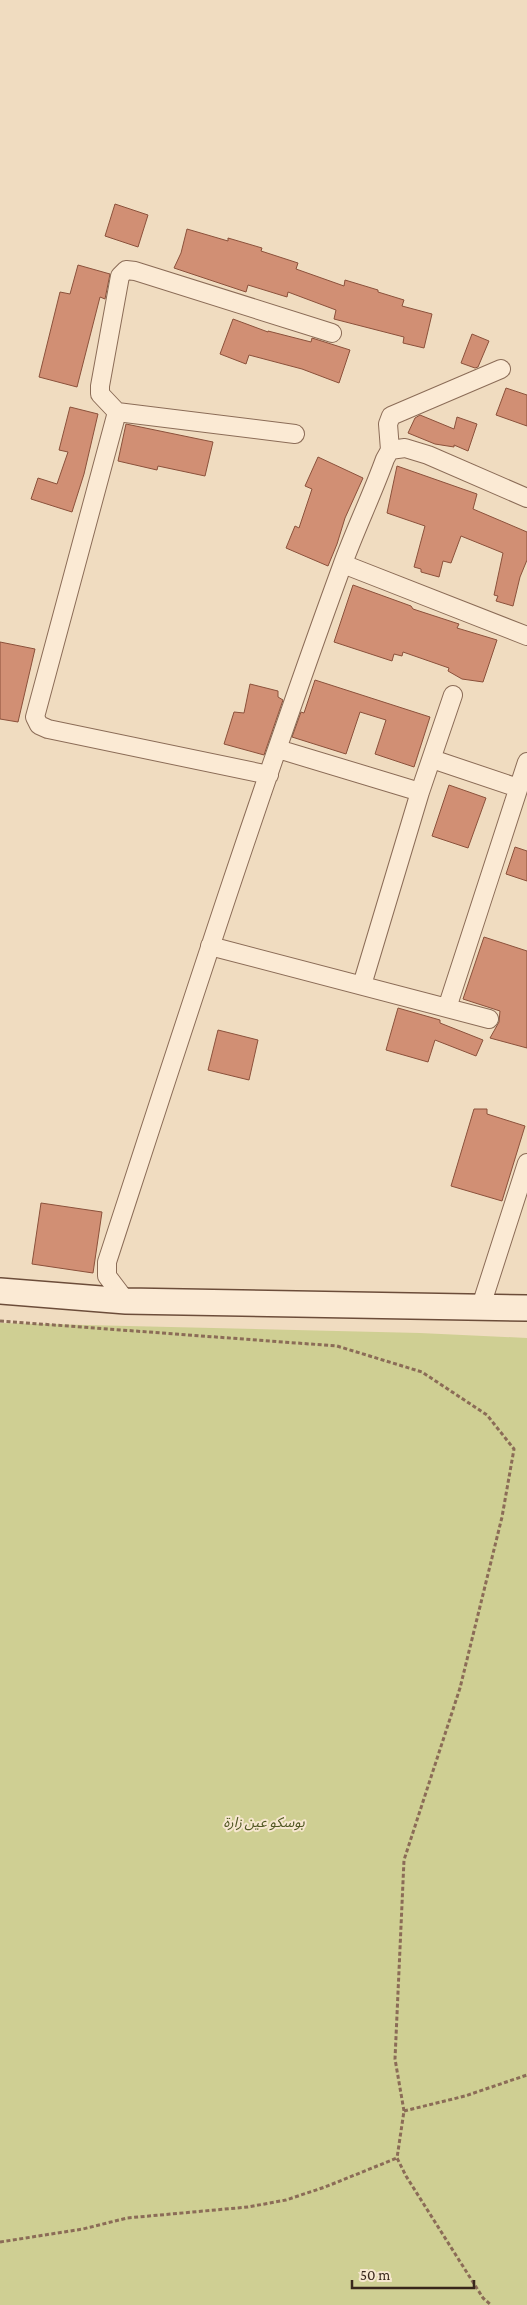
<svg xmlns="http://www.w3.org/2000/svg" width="527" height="2305" font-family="'Crimson Pro','Noto Sans Arabic',serif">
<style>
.green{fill:#cfcf93}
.building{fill:#d18f74;stroke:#8b513b}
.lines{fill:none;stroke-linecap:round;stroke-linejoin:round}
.street-casing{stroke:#8b6c57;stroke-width:20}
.secondary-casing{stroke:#6c4d3a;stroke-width:28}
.path{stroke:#8b6c57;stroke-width:3;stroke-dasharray:4 2.5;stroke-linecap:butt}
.street{stroke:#fbead4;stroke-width:18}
.secondary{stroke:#fbead4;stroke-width:25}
.labels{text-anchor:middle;stroke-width:4;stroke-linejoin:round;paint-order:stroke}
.park-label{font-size:14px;font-style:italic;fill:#505722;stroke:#f7e7d0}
</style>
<rect width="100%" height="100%" fill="#f0dcc0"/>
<path class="green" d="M0,1323L420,1333L527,1338V2305H0Z"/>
<path class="building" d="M115,204L148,215L138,247L105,236Z
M187,229L228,241V238L262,248L261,251L298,263L296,269L344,286L345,280L378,290V292L404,300L402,306L432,314L424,348L403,343L404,337L334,319L336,310L288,292L287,297L248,285L246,292L174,268L181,253Z
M78,265L110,274L105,299L100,297L77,387L39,377L60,292L70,294Z
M233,319L268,332V331L311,342L312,338L350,350L339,383L302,369L249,355L246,364L220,354Z
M472,334L489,341L478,367L475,368L461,363Z
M506,388L527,395V426L496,415Z
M70,407L98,414L84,474L72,512L31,499L38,478L57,484L68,452L59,450Z
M420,415L454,429L457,417L477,424L468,451L454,445V447L435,444L408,433L415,418Z
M126,424L213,442L205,476L158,466L157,470L118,461Z
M318,457L363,478L345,518L337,544L328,566L286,548L295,526L299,528L312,489L305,486Z
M397,466L477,494L473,509L527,532V560L520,577L513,606L496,601L498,596L494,595L503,553L461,536L451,563L443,561L439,577L421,572V569L414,567L425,526L387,513Z
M353,585L411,606L413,609L459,624L457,628L497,640L483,682L462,679L448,671L449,668L403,652L402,656L394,654L392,661L334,642Z
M0,642L35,649L18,722L0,719Z
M315,680L430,717L414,767L375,754L386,720L360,712L346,754L292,737L301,712L304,713Z
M250,684L278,691V697L283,700L264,755L224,744L234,712L244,713Z
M449,785L486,798L468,848L432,836Z
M515,847L527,851V881L506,874Z
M484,937L527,951V1048L490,1038L499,1022L500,1011L463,999Z
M398,1008L440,1020V1023L483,1040L476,1056L435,1040L428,1062L386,1050Z
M218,1030L258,1040L249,1080L208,1070Z
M474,1109H487V1114L525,1126L502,1201L451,1186Z
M41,1203L102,1212L93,1273L32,1264Z"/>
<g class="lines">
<g class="street-casing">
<path id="street" d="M117,412L35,717L39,725L48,729L269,775
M295,434L117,412L100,394V386L120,276L126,270L135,271L332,333
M390,450L388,424L391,416L501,369
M343,564L527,636
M278,749L420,792
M432,759L518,788
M210,946L489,1019
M362,985L420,792L453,695
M447,1008L527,762
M126,1301L107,1276V1262C183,1029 258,796 342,566C355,530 372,495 385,459L390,450L405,448L428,455L527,498
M481,1306L527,1163"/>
</g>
<g class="secondary-casing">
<path id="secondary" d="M0,1291L126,1301L527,1308"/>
</g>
<path class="path" d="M0,1321L337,1346L422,1372L487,1415L514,1449L502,1517L460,1688L404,1860L395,2059L404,2111L397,2158L406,2176L483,2298L491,2305
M404,2111L465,2096L527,2075
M0,2242L83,2229L127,2218L248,2207L286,2200L325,2187L397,2158"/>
<use href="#street" class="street"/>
<use href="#secondary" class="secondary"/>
</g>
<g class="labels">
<g class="park-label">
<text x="264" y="1827">بوسكو عين زارة</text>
</g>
</g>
<path d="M352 2280v8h122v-8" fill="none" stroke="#39271c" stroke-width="2.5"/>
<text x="360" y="2280" font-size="15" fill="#39271c" stroke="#f7e7d0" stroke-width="4" paint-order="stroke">50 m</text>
</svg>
